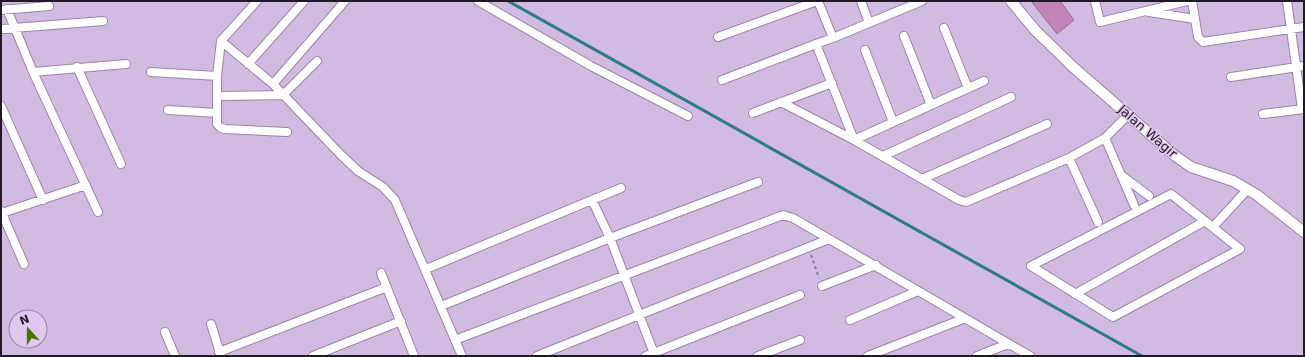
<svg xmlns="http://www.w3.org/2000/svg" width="1305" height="357" font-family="'DejaVu Sans',sans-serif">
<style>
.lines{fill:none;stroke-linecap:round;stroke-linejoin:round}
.stream{stroke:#2c7d80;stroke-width:3}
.building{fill:#c284b7;stroke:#91708b}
.minor-casing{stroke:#9a84a7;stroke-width:10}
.tertiary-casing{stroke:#9a84a7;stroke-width:12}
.path{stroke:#8c7a96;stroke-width:2;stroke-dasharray:3 3;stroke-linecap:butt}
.minor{stroke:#fff;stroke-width:8}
.tertiary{stroke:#fff;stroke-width:10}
.labels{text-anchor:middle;stroke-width:3;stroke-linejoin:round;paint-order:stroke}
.street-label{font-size:13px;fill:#221927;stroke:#dfc8ed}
</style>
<rect width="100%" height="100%" fill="#d2bbe0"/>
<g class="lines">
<path class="stream" d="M508,1L1142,356"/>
</g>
<path class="building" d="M1031,1H1060L1074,20L1057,34Z"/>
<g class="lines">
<g class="minor-casing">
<path id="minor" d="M257,1L221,41L217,76V124L221,128L225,129L287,132
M478,1L591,66L688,116
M818,1L833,38L816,44L854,140L959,200L966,202L1069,158L1105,138L1128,115
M861,1L869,23L922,1
M1095,1L1100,22L1187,1
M1192,1L1198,37L1203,42L1304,27
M1287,1L1302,109
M7,9L33,72L98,212
M1,10L49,6
M1149,12L1195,19
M944,28L968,88
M1,29L103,21
M904,36L931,105
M718,37L817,1
M833,38L869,23
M221,41L273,84L341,155L358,171L383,187L395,200L462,356
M865,50L893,122
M248,64L304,1
M77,67L121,164
M33,72L126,64
M151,72L217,76
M1231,77L1304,66
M722,80L816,44
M273,84L345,1
M218,96L283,95L317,61
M781,102L854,140L984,81
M1,106L43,200
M168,110L217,113
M753,113L832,83
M1263,114L1304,109
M1105,138L1134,205
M883,156L1011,97
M1069,158L1098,222
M1121,175L1149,196
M922,179L1047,124
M1171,194L1240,249L1113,317L1031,266Z
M592,200L621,188
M1,211L24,264
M2,213L86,185
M1213,227L1248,189
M426,269L592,200L610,238L655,356
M381,273L414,356
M822,286L876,265
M1075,294L1205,221
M441,306L610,238L758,182
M850,320L918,291
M211,324L221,356
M165,332L175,356
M455,340L783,215L793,218L1030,356
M219,352L387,287
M313,356L401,321
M537,356L829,239
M646,356L800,295
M758,356L800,340
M868,356L963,319
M977,356L1008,344"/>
</g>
<g class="tertiary-casing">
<path id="tertiary" d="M1011,1L1035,30L1073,67L1174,155L1191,167L1233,181L1257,195L1304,232"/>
</g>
<path class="path" d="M811,255L819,278"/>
<use href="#minor" class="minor"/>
<use href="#tertiary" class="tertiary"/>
</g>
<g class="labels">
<g class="street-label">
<text transform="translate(1148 131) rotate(41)" y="5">Jalan Wagir</text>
</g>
</g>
<rect width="1305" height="357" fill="none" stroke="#221927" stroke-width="4"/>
<g transform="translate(28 329) rotate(339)"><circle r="19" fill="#dfc8ed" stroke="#93829e"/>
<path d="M0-3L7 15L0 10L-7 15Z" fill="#437600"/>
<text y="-6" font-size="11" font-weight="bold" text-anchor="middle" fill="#221927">N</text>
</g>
</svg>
